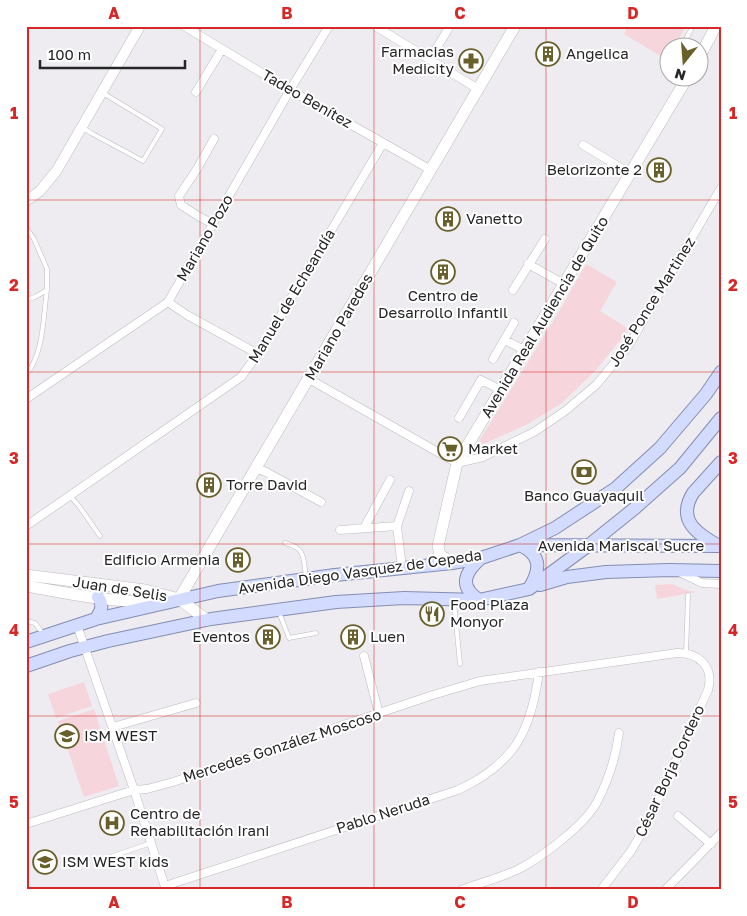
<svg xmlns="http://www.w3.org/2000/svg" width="747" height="916" font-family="'Golos Text',sans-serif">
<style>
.green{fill:#f6d6dc}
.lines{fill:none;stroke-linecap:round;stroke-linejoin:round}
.service-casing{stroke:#bdbbbf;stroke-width:5}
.minor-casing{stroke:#bdbbbf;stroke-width:9}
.tertiary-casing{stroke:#bdbbbf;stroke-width:11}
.secondary-casing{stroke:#bdbbbf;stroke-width:12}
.primary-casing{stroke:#848db2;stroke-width:14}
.service{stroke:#fff;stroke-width:4}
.minor{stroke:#fff;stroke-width:8}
.tertiary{stroke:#fff;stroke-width:10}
.secondary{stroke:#fff;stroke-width:11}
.primary{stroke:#d3dcfe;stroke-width:12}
.grid{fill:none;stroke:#d62828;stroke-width:1;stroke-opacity:0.55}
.labels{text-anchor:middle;stroke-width:4;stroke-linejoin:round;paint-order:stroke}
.poi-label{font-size:15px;fill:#262527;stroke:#fff;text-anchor:start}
.street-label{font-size:15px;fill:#262527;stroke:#fff}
.neatline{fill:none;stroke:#d62828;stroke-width:2}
.grid-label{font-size:16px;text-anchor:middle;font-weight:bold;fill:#d62828}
</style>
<rect width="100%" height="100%" fill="#eeecf0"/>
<path class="green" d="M628,26H686L674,47L670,48L669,55L667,60L624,34Z
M586,264L617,282L600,311L629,329L596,370L562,403L528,424L477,447L476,446L557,315Z
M672,584L686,590L696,592L657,599L655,585Z
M84,682L92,706L56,718L48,694Z
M94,709L119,786L84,797L58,721Z"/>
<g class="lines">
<g class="service-casing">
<path id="service" d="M681,48L693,26
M82,127L91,133L143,161L162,129L103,93
M26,227L34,239L47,269V290L35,297L26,300
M26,375C44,353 43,317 47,290
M70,496L79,506L100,536
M285,543C306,548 303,558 306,577
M454,602L460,664
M279,612L289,638L316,633
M26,621L35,623L43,634
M686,653L688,595
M113,856L151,843"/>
</g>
<g class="minor-casing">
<path id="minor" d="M184,26L290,90L431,170
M375,26L478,89
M430,59L450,26
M196,92L222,49
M583,145L631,174
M213,224L198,216L181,205L179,196L197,169L214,139
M528,264L564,284
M513,290L545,239
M168,302L187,315L258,354
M505,340L524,350
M493,359L514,323
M309,379L457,463L483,457L534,432L565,411L596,385L629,345L721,188
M26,399L168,302L290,90L329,26
M459,418L481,380L501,390
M256,468L266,472L321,502
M26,526L241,377L258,354L383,143
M364,528L390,480
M340,530L397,526
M402,568L397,526L409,491
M679,572L702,583L721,584
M77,625L134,790L166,890
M364,656L379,714
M113,727L196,703
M678,816L711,844
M26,824L134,790L147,789L173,782L433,695L480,681L677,653C700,653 714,667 708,690L648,822L631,851L601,890
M165,886L458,790C514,764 531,732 539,672
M461,890C480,883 500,878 519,869C542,857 585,825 597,802C608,781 616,756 619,733
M665,890L721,833"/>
</g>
<g class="tertiary-casing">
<path id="tertiary" d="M26,201L40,191L57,170L140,26"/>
</g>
<g class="secondary-casing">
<path id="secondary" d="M700,56L716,26
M452,563L440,555L438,546L457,463L687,78
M26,575L145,590L179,599L207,620
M26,586C69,593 114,604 158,601
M179,599L515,26"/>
</g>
<g class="primary-casing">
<path id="primary" d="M520,545C541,555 541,568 530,587
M523,545L721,546
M719,546C698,534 676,521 693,493L721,462
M540,585L567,577L606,572L669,570L721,571
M479,600C458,586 465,572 481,558
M96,619C101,611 104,606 98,597
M26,642L96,619L218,591L335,575L452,563L481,558L520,545L555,528L616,488L660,448L706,394L721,372
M26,666L70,651L108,641L211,619L336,602L404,598L479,600L529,589L589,545L635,508L680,468L721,418"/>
</g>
<use href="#service" class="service"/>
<use href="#minor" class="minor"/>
<use href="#tertiary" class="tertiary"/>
<use href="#secondary" class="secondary"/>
<use href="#primary" class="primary"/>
</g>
<path class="grid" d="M200,26V890M374,26V890M546,26V890M26,200H721M26,372H721M26,544H721M26,716H721"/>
<defs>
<g id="building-ring" transform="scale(1.25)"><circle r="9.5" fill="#fff" stroke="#685f2b" stroke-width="1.5"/><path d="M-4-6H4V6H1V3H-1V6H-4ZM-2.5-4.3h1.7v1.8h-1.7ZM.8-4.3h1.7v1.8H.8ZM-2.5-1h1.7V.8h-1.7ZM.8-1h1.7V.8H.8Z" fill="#685f2b"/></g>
<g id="pharmacy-ring" transform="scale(1.25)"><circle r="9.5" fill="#fff" stroke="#685f2b" stroke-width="1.5"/><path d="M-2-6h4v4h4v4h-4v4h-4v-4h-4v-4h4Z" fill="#685f2b"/></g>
<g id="supermarket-ring" transform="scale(1.25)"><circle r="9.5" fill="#fff" stroke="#685f2b" stroke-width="1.5"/><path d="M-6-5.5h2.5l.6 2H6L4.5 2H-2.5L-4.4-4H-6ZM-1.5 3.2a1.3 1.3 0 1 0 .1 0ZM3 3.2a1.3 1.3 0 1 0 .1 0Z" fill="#685f2b"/></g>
<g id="bank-ring" transform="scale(1.25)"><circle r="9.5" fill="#fff" stroke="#685f2b" stroke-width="1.5"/><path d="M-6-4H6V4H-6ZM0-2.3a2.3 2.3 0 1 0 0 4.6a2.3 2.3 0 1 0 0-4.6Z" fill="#685f2b"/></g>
<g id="restaurant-ring" transform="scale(1.25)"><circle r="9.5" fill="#fff" stroke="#685f2b" stroke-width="1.5"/><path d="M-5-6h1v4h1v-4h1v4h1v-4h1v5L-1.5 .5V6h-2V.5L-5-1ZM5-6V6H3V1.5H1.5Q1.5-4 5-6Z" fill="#685f2b"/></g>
<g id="school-ring" transform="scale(1.25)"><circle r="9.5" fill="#fff" stroke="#685f2b" stroke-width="1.5"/><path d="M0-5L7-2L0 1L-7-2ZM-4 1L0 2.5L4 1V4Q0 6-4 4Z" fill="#685f2b"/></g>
<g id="hospital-ring" transform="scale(1.25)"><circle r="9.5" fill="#fff" stroke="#685f2b" stroke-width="1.5"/><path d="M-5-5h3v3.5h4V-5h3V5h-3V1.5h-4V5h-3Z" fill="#685f2b"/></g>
</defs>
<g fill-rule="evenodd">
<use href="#building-ring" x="548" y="54"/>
<use href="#pharmacy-ring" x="471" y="61"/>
<use href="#building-ring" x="659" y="170"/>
<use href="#building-ring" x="448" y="219"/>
<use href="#building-ring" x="443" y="272"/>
<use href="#supermarket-ring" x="450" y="449"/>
<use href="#bank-ring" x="584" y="472"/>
<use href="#building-ring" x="209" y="485"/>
<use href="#building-ring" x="238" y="560"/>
<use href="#restaurant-ring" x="432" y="614"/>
<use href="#building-ring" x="268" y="637"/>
<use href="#building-ring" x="353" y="637"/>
<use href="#school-ring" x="67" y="736"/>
<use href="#hospital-ring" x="112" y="823"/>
<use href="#school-ring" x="45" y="862"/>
</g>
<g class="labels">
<g class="poi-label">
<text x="454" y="57" text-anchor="end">Farmacias<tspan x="454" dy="17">Medicity</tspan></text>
<text x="566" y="59">Angelica</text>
<text x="642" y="175" text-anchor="end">Belorizonte 2</text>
<text x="466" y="224">Vanetto</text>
<text x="443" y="301" text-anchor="middle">Centro de<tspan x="443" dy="17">Desarrollo Infantil</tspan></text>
<text x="468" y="454">Market</text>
<text x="226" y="490">Torre David</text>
<text x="584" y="501" text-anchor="middle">Banco Guayaquil</text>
<text x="220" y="565" text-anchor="end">Edificio Armenia</text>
<text x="450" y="610">Food Plaza<tspan x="450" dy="17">Monyor</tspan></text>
<text x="250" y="642" text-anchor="end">Eventos</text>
<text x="370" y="642">Luen</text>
<text x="84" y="741">ISM WEST</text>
<text x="130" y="819">Centro de<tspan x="130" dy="17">Rehabilitación Irani</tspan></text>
<text x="62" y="867">ISM WEST kids</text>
</g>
<g class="street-label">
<text transform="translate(307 99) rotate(30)" y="5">Tadeo Benítez</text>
<text transform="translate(205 238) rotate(-60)" y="5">Mariano Pozo</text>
<text transform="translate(292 296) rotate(-59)" y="5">Manuel de Echeandía</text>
<text transform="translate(652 302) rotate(-58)" y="5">José Ponce Martinez</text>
<text transform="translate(545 317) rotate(-59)" y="5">Avenida Real Audiencia de Quito</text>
<text transform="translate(339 327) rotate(-60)" y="5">Mariano Paredes</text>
<text x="621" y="551">Avenida Mariscal Sucre</text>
<text transform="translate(360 572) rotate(-8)" y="5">Avenida Diego Vasquez de Cepeda</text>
<text transform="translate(120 589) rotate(9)" y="5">Juan de Selis</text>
<text transform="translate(282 746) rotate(-18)" y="5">Mercedes González Moscoso</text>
<text transform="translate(670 771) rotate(-65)" y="5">César Borja Cordero</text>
<text transform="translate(383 814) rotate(-18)" y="5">Pablo Neruda</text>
</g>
</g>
<rect width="747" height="916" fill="none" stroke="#ffffff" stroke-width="55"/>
<g transform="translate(684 62) rotate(197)"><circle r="24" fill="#ffffff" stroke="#a8a8a9"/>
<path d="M0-4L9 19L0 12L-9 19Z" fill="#685f2b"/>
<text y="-8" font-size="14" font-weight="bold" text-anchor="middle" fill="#262527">N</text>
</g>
<path d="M40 60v8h145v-8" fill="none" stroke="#262527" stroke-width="2.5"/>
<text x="48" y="60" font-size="15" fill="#262527" stroke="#ffffff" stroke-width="4" paint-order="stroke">100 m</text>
<rect x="28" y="28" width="692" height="860" class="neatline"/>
<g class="grid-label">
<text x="114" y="19">A</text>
<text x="287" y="19">B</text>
<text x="460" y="19">C</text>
<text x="633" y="19">D</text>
<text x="14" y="119">1</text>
<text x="733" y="119">1</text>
<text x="14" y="291">2</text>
<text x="733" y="291">2</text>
<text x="14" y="464">3</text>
<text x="733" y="464">3</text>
<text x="14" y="636">4</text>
<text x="733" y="636">4</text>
<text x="14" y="808">5</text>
<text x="733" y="808">5</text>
<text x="114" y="908">A</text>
<text x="287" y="908">B</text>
<text x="460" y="908">C</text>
<text x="633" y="908">D</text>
</g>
</svg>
